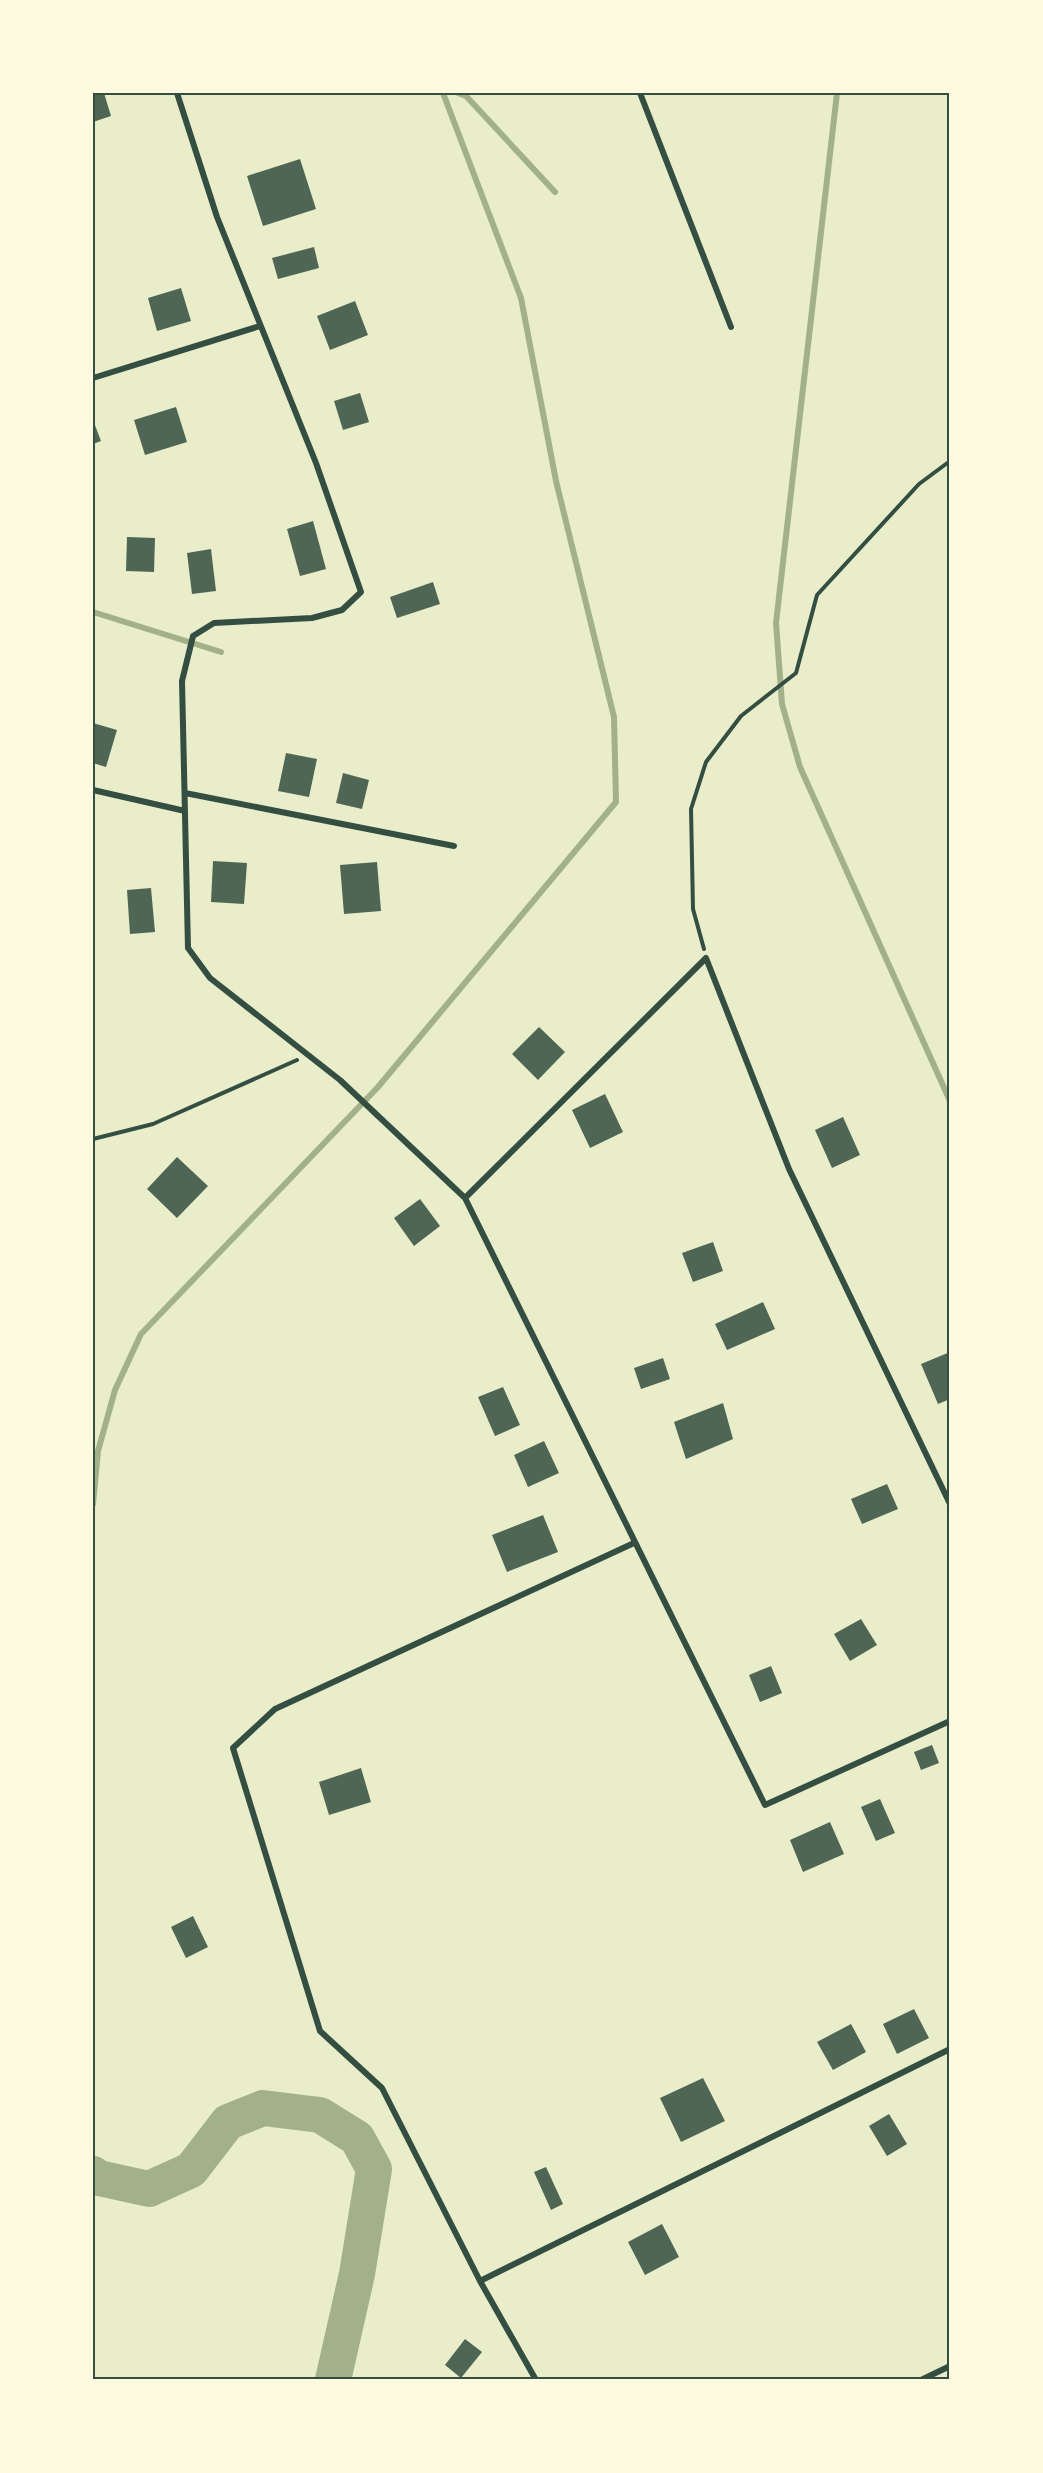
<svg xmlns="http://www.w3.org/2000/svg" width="1043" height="2473" font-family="Bitter,serif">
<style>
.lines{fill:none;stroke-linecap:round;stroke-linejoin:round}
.stream{stroke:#a3b18a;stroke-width:6}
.river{stroke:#a3b18a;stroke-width:36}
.building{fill:#4f6655}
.path{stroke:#344e41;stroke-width:4}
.minor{stroke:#344e41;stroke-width:6}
.neatline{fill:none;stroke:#344e41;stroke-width:2}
</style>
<rect width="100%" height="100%" fill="#e9edc9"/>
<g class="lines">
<path class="stream" d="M458,93L466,96L555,192
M837,93L776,623L782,704L800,767L950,1101
M93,612L221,652
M93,1504L98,1451L115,1390L141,1334L378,1087L616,802L614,717L556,481L521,298L443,93"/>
<path class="river" d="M93,2174L99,2178L149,2189L191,2170L228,2122L263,2108L320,2115L357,2138L374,2169L357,2274L333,2380"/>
</g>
<path class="building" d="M93,93H104L111,116L93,122Z
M300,159L316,209L263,226L247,176Z
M314,247L319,268L278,279L272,258Z
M181,288L191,321L157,331L148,298Z
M355,301L368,335L330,350L317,316Z
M360,393L369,422L343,430L334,401Z
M176,407L187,442L145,455L134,420Z
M93,420L101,441L93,444Z
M313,521L326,569L300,576L287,529Z
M127,537L155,538L154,572L126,571Z
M211,549L216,591L192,594L187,553Z
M433,582L440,604L397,618L390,597Z
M93,723L117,730L106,767L93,763Z
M286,753L317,759L309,797L278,791Z
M343,773L369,780L362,809L336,803Z
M213,861L247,863L244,904L211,902Z
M377,862L381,911L344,914L340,865Z
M151,888L155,932L130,934L127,890Z
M539,1027L565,1052L538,1080L512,1054Z
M605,1094L623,1132L590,1148L572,1110Z
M843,1117L860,1155L832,1168L815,1130Z
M177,1157L208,1186L177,1218L147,1189Z
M420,1199L440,1226L414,1246L394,1218Z
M713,1242L723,1271L693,1282L682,1253Z
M763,1302L775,1329L727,1350L715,1324Z
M950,1352V1399L938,1404L921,1364Z
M663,1358L670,1379L641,1389L634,1368Z
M503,1387L520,1425L495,1436L478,1397Z
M723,1403L733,1439L686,1459L674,1422Z
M544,1441L559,1473L528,1487L514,1455Z
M887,1484L898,1509L862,1524L851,1499Z
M543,1515L558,1552L507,1572L492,1535Z
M861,1619L877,1645L850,1661L834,1634Z
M771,1666L782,1693L760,1702L749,1675Z
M932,1745L939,1763L921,1770L914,1752Z
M361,1768L371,1802L329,1815L319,1782Z
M880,1799L895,1833L876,1841L861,1807Z
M830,1822L844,1854L803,1872L790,1840Z
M193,1916L208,1947L186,1958L171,1927Z
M914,2009L929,2038L897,2054L883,2024Z
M851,2024L866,2052L833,2070L817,2042Z
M703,2078L725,2121L681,2142L660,2098Z
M889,2114L907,2144L887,2156L869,2126Z
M546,2167L563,2204L551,2210L534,2172Z
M662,2224L679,2257L645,2275L628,2242Z
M465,2339L482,2352L461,2378L445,2365Z"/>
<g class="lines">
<path class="path" d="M704,949L693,909L691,809L706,762L741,716L796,673L817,595L919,484L950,461
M93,1139L153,1124L297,1060"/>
<path class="minor" d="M177,93L217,217L316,463L361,592L342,610L312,618L214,623L193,636L182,681L188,948L210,978L340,1080L465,1198L765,1805L950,1721
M640,93L731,327
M93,378L260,326
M93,790L185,811
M185,793L454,846
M465,1198L706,958L789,1169L950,1504
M480,2281L950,2049
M536,2380L480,2281L382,2088L320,2031L233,1748L275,1709L634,1543
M921,2380L950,2366"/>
</g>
<rect width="1043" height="2473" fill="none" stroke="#fefae0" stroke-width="189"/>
<rect x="94" y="94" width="854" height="2284" class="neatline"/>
</svg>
